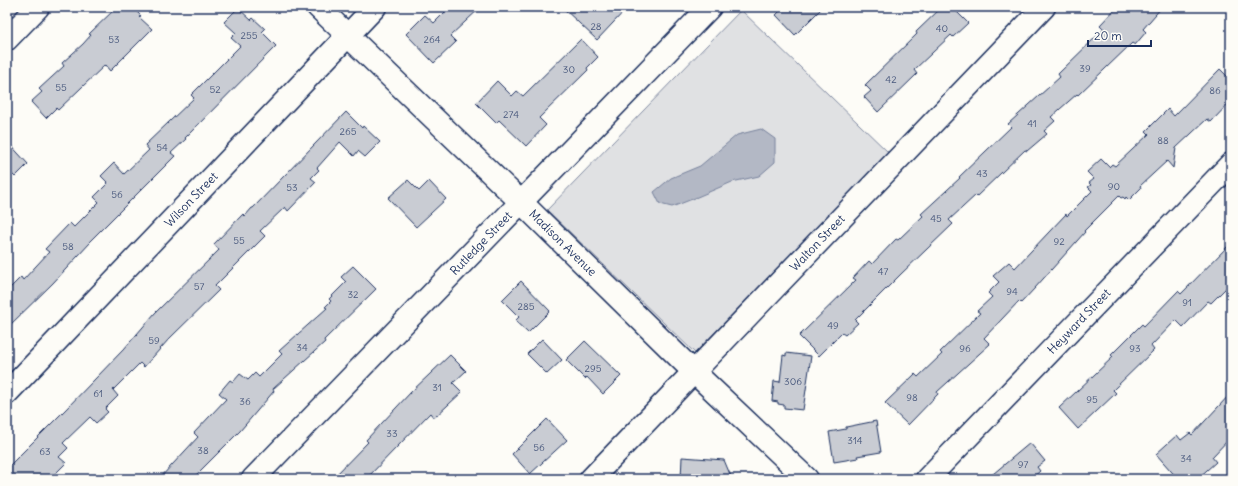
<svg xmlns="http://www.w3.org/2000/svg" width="1238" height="486" font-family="Delius,sans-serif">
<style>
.green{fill:#e0e1e3;stroke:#7e88a0}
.water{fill:#b3b8c5;stroke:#76819c}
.building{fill:#c9ccd3;stroke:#1b2f5e}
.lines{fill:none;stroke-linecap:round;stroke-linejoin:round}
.minor-casing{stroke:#1b2f5e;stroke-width:25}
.minor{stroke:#fdfcf7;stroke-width:22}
.labels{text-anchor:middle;stroke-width:3.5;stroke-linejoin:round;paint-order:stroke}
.number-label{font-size:10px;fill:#46567b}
.street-label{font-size:12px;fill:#1b2f5e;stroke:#fdfcf7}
</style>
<rect width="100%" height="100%" fill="#fdfcf7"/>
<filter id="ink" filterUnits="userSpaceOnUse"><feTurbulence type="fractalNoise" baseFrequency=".025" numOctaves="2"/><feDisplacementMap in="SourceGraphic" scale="8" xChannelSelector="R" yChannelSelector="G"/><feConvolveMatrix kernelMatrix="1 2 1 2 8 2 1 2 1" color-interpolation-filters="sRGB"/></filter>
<g filter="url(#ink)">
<path class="green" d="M741,10L889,153L695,353L547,210Z"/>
<path class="water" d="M761,129L775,139V162L759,176L732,182L695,198L672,207L660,204L654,192L671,178L700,166L737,135Z"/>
<path class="building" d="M117,7H132L141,16L139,17L152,29L110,71L105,65L58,110L56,108L46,118L31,102L42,92L39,89L64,66L62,63L83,44L91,35L89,34Z
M450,7H481L450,36L456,42L434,63L406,34L425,15L434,23Z
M562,7H628L597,40Z
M784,7H823L795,35L776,15Z
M942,7H952L968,23L953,37L951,35L914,70L917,74L878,112L864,97L871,91L865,85L917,34L916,32Z
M1117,7H1162L1143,29L1146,32L1135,45L1132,43L1078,95L1077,94L1051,117L1055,121L1044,131L1047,134L1027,151L1025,150L977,196L976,195L949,220L953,224L901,274L855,320L858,323L845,335L842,333L819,356L799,336L856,280L853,278L869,261L872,264L896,239L898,240L923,216L921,214L960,178L959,177L1011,127L1008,124L1060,77L1058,74L1104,29L1100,25Z
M238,8L251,20L253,18L265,29L262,32L276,46L185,138L186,139L171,153L175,156L89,242L90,243L53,283L7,328V291L21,277L23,280L49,252L45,249L70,223L74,227L99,202L94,197L108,183L101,176L114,163L124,174L149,150L145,145L194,98L191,95L240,46L231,38L236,33L224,22Z
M581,39L598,57L587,68L588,70L539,118L546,125L526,146L499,120L496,123L476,103L497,81L512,96L517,91L523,96Z
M1220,69L1231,80V101L1211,122L1207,119L1176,148L1173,168L1167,161L1140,186L1141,188L1129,200L1126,197L1125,199L1123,197L1121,198L1119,196L1084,231L1085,232L1035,288L1021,303L1019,301L984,338L990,344L937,392L938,394L908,425L885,403L915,374L918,377L942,354L940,352L980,313L977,311L992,297L988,293L999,282L993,276L1009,262L1015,268L1066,214L1067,216L1092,191L1088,187L1091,185L1089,183L1094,179L1087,172L1101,159L1109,167L1112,164L1115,166L1149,134L1146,131L1168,109L1174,116Z
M346,112L362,128L363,126L380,142L365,157L358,151L354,156L340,142L317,168L319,170L311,178L316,182L288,211L285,207L260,231L265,236L215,286L219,290L169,339L144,367L140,363L113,390L118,396L105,409L108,412L96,423L90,417L63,443L68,448L59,457L66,463L50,479H7V468L65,410L124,349L155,313L219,250L214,244L243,214L245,216L252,208H253Z
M7,141L28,164L15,177L7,169Z
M408,180L419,191L429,181L446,199L416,227L388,198Z
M1231,243V283L1211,303L1208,301L1183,327L1176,320L1151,346L1154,350L1113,390L1116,393L1078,429L1059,408L1113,357L1111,355L1142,324L1144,326L1178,291L1181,294Z
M353,266L376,289L324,340L325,342L273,389L274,391L240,431L192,479H159L198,437L194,433L226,399L219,393L230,380L233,382L240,374L248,380L255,373L259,377L282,354L279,351L327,308L325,307L331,301L329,299L346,282L341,277Z
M521,281L550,311L528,333L515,321L519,317L502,300Z
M542,339L562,360L547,374L527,354Z
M585,341L621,376L603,394L587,377L585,379L566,360Z
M786,353L811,356L803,410L784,408V405L778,404V402L772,401L774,381L780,382L783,355L786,356Z
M450,355L466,371L453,383L462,392L434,418L430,413L366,479H332L368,442L366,440L411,392Z
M1231,393V437L1212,457L1216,462L1197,479H1178L1156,454L1177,435L1181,440L1190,433L1192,435Z
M547,419L567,440L530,474L512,454Z
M876,421L881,452L857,456L858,458L834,462L829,432L846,429V427Z
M1030,443L1045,461L1037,467L1040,471L1031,479H987Z
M682,457L724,460L732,479H681Z"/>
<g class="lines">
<g class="minor-casing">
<g id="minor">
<path id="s1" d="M318,7L521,202L694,372L807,479"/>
<path d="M7,39L38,7"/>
<path id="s2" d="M7,393L375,7"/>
<path id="s3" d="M253,479L710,7"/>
<path id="s4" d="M591,479L1044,7"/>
<path id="s5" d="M927,479L1231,164"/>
</g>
</g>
<use href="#minor" class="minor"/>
</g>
</g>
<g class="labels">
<g class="number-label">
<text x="596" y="30">28</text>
<text x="942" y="32">40</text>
<text x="249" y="39">255</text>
<text x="114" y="43">53</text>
<text x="432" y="43">264</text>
<text x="1085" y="72">39</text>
<text x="569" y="73">30</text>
<text x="891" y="83">42</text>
<text x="61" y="91">55</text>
<text x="215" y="93">52</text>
<text x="1215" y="94">86</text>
<text x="511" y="118">274</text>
<text x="1032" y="127">41</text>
<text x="348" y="135">265</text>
<text x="1163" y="144">88</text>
<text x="162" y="151">54</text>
<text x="982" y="177">43</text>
<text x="1114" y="190">90</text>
<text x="292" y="191">53</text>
<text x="117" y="198">56</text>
<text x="936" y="222">45</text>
<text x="239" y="244">55</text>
<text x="1059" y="245">92</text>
<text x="68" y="250">58</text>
<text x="883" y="275">47</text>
<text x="199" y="290">57</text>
<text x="1012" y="295">94</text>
<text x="353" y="298">32</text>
<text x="1187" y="306">91</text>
<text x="526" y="310">285</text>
<text x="833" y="329">49</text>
<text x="154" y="344">59</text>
<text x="302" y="351">34</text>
<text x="965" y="352">96</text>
<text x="1135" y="352">93</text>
<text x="593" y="372">295</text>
<text x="793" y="385">306</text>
<text x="437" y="391">31</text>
<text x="98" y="397">61</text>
<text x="912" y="401">98</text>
<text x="1092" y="403">95</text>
<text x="245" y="405">36</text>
<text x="392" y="437">33</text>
<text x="855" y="444">314</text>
<text x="539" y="451">56</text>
<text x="203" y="454">38</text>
<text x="45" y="455">63</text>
<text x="1186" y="462">34</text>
<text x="1023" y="468">97</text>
</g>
<g class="street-label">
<text dy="4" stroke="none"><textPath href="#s2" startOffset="267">Wilson Street</textPath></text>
<text dy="4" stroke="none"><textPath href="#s3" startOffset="328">Rutledge Street</textPath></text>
<text dy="4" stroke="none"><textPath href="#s1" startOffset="340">Madison Avenue</textPath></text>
<text dy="4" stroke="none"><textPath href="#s4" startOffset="327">Walton Street</textPath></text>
<text dy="4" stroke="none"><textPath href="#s5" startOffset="219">Heyward Street</textPath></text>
</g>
</g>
<rect width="1238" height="486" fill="none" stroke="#fdfcf7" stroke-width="24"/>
<rect x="12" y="12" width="1214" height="462" fill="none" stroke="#1b2f5e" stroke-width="1.5" filter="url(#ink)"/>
<path d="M1088 40v6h63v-6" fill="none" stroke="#1b2f5e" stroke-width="2"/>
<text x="1094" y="40" font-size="12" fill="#1b2f5e" stroke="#fdfcf7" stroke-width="3" paint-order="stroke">20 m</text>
</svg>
